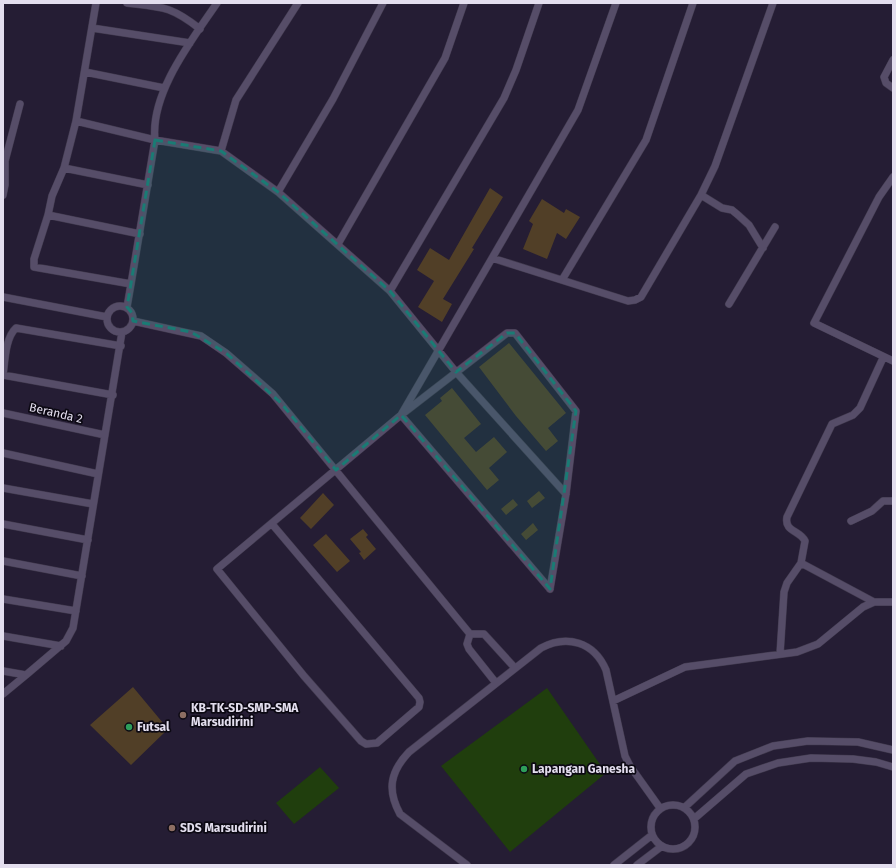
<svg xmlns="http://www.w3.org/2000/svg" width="896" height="868" font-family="'Fira Sans',sans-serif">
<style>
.green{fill:#203e0d}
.building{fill:#513f27}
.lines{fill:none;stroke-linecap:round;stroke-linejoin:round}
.street-casing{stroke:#413a4e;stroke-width:8}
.street{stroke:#564d68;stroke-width:7}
.marked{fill:#1a7b74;fill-opacity:0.2;stroke:#1a7b74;stroke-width:3;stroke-dasharray:8 5;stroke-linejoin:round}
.education-dot{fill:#8d6e63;stroke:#0c0913;stroke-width:1.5}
.leisure-dot{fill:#2e9e5b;stroke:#0c0913;stroke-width:1.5}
.labels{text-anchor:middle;stroke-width:3.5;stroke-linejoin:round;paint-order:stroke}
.street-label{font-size:12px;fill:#e3deee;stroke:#0c0913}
.poi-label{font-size:12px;font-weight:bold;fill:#e3deee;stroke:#0c0913;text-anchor:start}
</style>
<rect width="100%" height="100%" fill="#251d34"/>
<path class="green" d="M547,688L606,773L510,852L441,766Z
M320,767L339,788L294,824L276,803Z"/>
<path class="building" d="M490,188L503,197L472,248L474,249L443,299L452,304L442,322L418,307L434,281L417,270L430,248L449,260Z
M542,199L564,213L566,209L580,217L566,239L557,233L547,259L523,249L533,224L529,221Z
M509,343L566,413L548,428L558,441L546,451L516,416L479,367Z
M452,388L481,424L464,438L476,452L494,437L507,452L489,468L499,480L487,490L425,415L442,401L440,398Z
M539,491L545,498L532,508L527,501Z
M323,493L334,505L311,529L300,518Z
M513,499L518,505L506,515L501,509Z
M533,523L538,530L526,540L521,534Z
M363,529L368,535L366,537L376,549L364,560L359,553L361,552L350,539Z
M326,534L350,561L337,572L313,545Z
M133,687L168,729L131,765L90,725Z"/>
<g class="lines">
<g class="street-casing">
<path id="street" d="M127,3C162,7 171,6 200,29
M217,3C192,40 150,93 155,140L131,284L34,267V259L48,215L52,196L64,168L76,121L155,140L221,151L278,192L390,291L456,372L566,494
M92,28L190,43
M893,60L884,77L886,83L893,88
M85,72L164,88
M76,121L96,3
M221,151L236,100L298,3
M64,168L148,185
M893,177L879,197L814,323L893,361
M278,192L333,99L383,3
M3,195L5,185V161L20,104
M701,195L722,208L732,210L738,215L749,225L763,248
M48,215L140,234
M338,244L445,58L464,3
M492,258L628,301L635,300L641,297L701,195L715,166L773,3
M562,280L646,140L693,3
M390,291L504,98L516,70L539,3
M3,297L107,317
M729,304L775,227
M107 319a13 13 0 1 1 26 0a13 13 0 1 1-26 0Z
M127,307L131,284
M133,321L201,336L226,353L273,394L470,634
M3,375C5,362 5,338 16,328L121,346
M3,375L113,395
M3,413L105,435
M3,453L98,474
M3,488L93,504
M851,521L872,511L883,501H893
M3,524L88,540
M272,524L419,698L420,702L419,707L377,743L366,744L361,741L304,676L217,569L401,415L507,333H515L576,411L566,494L550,589
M3,561L82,576
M801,563L805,541C800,530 784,532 787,517L832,424L853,415L860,408L883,358
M550,589L401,415L578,110L616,3
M3,599L76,611
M470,634H484L515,668
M470,634L467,644L469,649L496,683
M3,636L61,646
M780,654L784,592L787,583L801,563L874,602
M3,671L26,675L66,641L73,628L122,332
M3,694L26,675
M613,701L685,667L797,652L818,644L863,607L874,602H893
M651 827a22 22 0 1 1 44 0a22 22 0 1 1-44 0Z
M685,807L735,761L773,746L808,741L858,742L893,750
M695,818L746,774L778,763L811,758L853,759L876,762L893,767
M467,865L400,814C387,790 390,772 409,752L541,648C567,634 594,642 606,670L625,756L630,766L660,808
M614,865L652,835
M637,865L662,846"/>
</g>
<use href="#street" class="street"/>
</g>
<path class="marked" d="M155,140L221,151L278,192L390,291L456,372L507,333H515L576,411L550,589L401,415L336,470L281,403L226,353L191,332L133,321L132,313L127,307Z"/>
<g class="education-dot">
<circle cx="183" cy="715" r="4"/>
<circle cx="172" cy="828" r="4"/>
</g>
<g class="leisure-dot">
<circle cx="129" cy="727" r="4"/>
<circle cx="524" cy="769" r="4"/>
</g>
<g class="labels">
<g class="street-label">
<text transform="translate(56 413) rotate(13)" y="4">Beranda 2</text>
</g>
<g class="poi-label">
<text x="191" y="712">KB-TK-SD-SMP-SMA<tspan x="191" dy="14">Marsudirini</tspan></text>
<text x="137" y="731">Futsal</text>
<text x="532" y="773">Lapangan Ganesha</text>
<text x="180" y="832">SDS Marsudirini</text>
</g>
</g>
<rect width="896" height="868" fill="none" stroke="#e3deee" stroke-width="8"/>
</svg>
